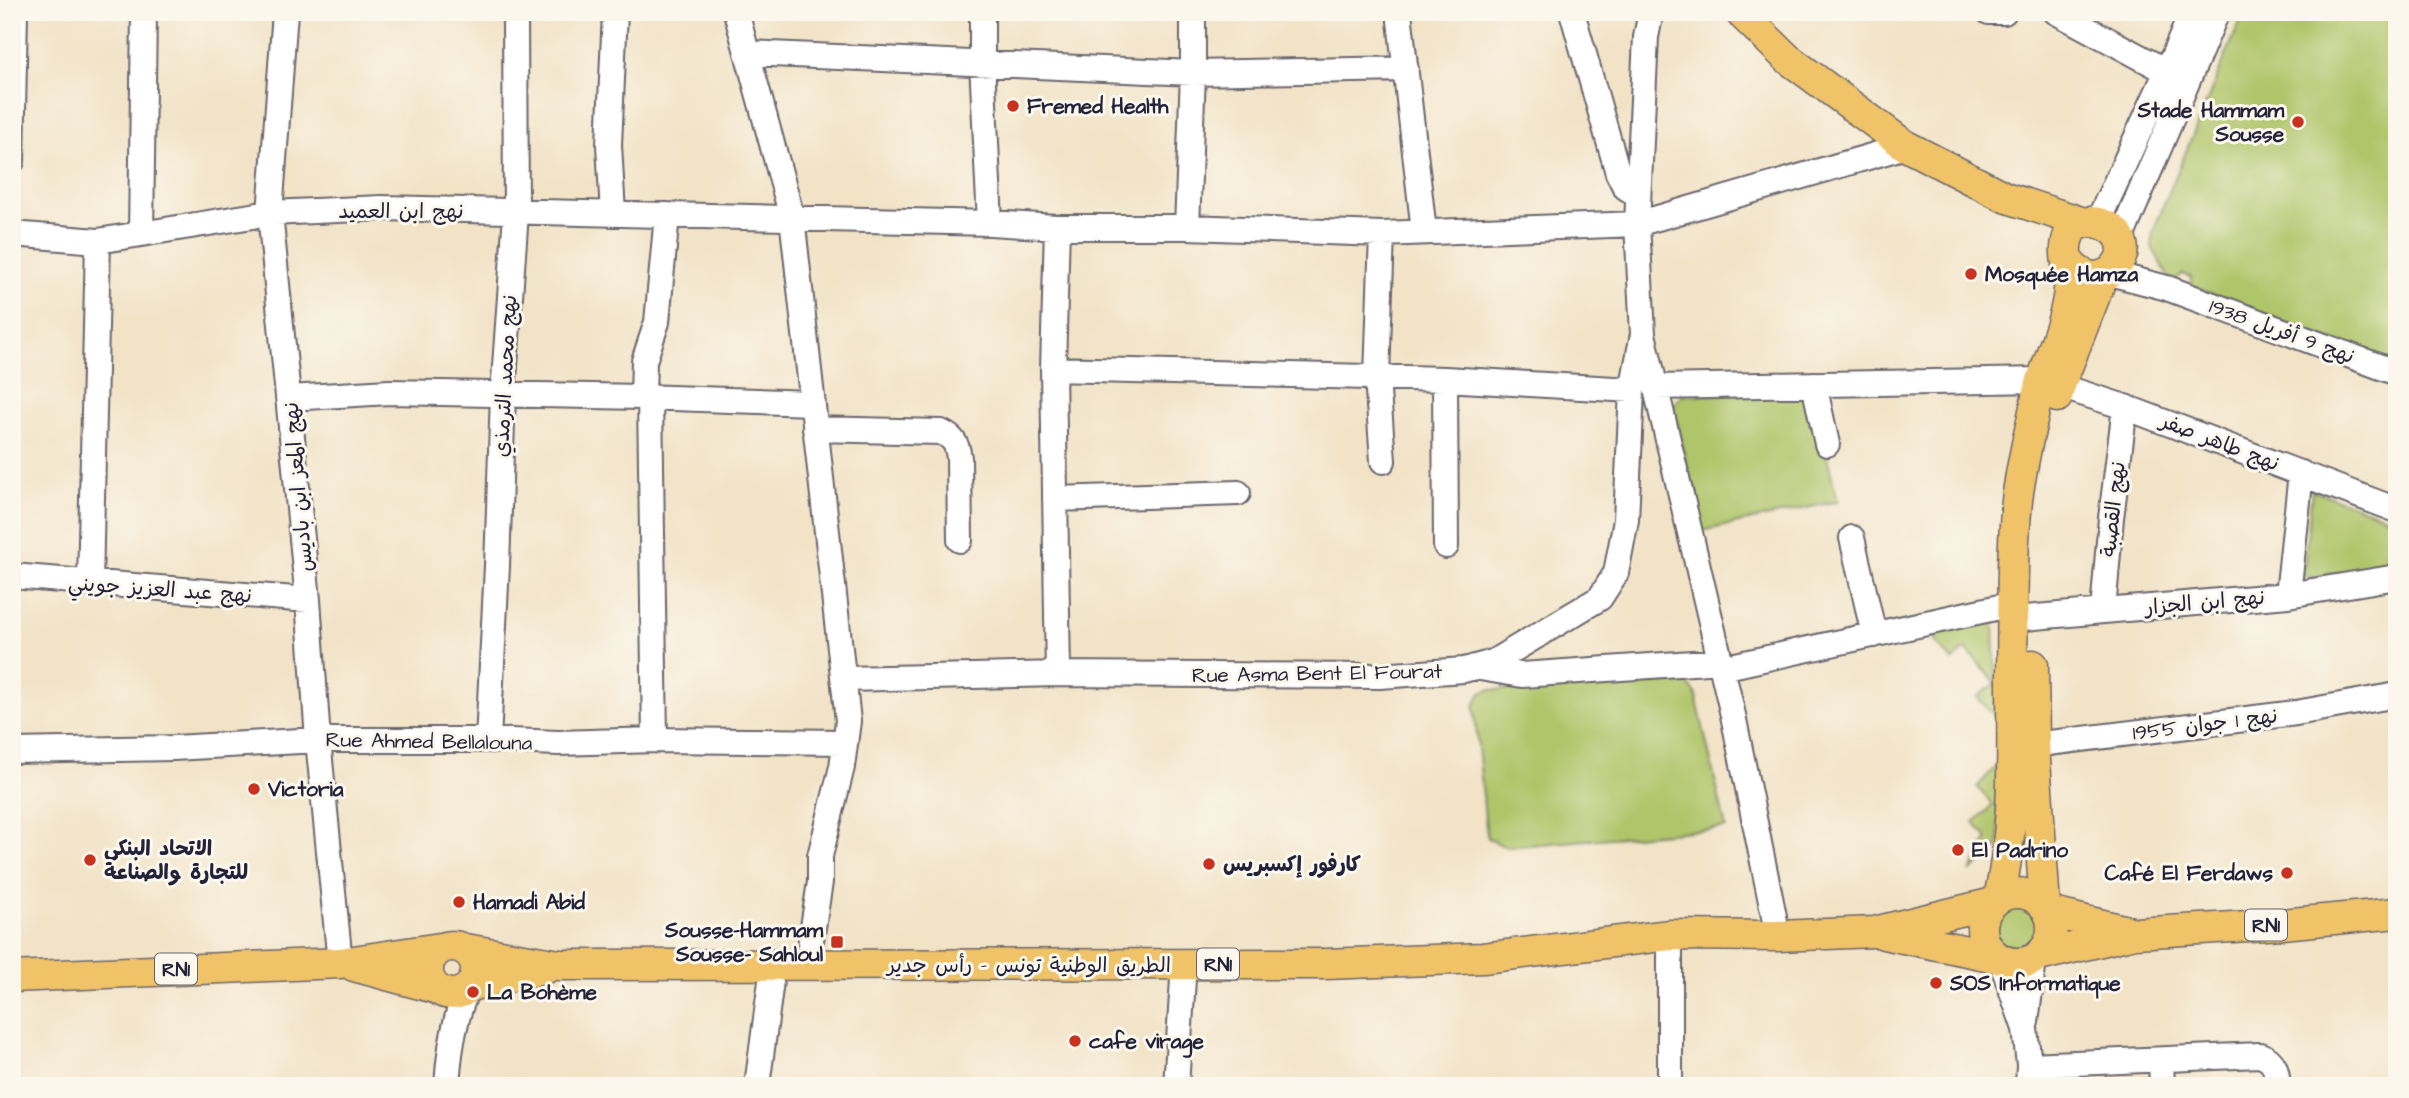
<svg xmlns="http://www.w3.org/2000/svg" width="2409" height="1098" font-family="'Architects Daughter','Playpen Sans Arabic',sans-serif">
<style>
.green{fill:#b0c56a;stroke:#697452;stroke-width:2}
.lines{fill:none;stroke-linecap:round;stroke-linejoin:round}
.minor-casing{stroke:#6b666c;stroke-width:28}
.major-casing{stroke:#6b666c;stroke-width:33}
.minor{stroke:#fff;stroke-width:24}
.major{stroke:#f0c369;stroke-width:30}
.poi-dot{fill:#c8321e;stroke:#fbf7ec;stroke-width:2.5}
.labels{text-anchor:middle;stroke-width:6;stroke-linejoin:round;paint-order:stroke}
.shield{fill:#fbf7ec;stroke:#636270;stroke-width:2}
.shield-label{font-size:19px;font-weight:bold;fill:#22223b}
.poi-label{font-size:21px;font-weight:bold;fill:#22223b;stroke:#fbf7ec;text-anchor:start}
.street-label{font-size:21px;fill:#22223b;stroke:#fbf7ec}
</style>
<rect width="100%" height="100%" fill="#fbf7ec"/>
<filter id="ink" filterUnits="userSpaceOnUse"><feTurbulence type="fractalNoise" baseFrequency=".0143" numOctaves="2"/><feDisplacementMap in="SourceGraphic" scale="14" xChannelSelector="R" yChannelSelector="G"/><feConvolveMatrix kernelMatrix="1 2 1 2 8 2 1 2 1" color-interpolation-filters="sRGB"/></filter>
<filter id="wash" filterUnits="userSpaceOnUse"><feTurbulence type="fractalNoise" baseFrequency=".00686" numOctaves="4" result="noise"/><feDisplacementMap in="SourceGraphic" scale="28" xChannelSelector="R" yChannelSelector="G"/><feGaussianBlur stdDeviation="1.57" result="paint"/><feColorMatrix in="noise" values="0 0 0 0 0 0 0 0 0 0 0 0 0 0 0 0 0 1.4 0 .05"/><feComposite in="paint" operator="in"/></filter>
<g filter="url(#wash)">
<rect width="100%" height="100%" fill="#f2e3c7"/>
<path class="green" d="M2244,12H2397V365L2193,287L2191,277L2183,274L2175,280L2169,278L2152,247L2153,231Z
M1811,393L1838,501L1702,531L1673,405L1682,395Z
M2312,490L2390,518L2385,567L2303,578Z
M1953,619L1994,623L1997,719L1977,697L1996,683L1966,649L1952,661L1934,640Z
M1681,682L1687,683L1695,692L1726,828L1506,847L1487,838L1474,706L1481,693L1489,690Z
M1998,764L1999,846L1970,872L1988,838L1974,822L1993,805L1977,787Z
M1994 929a23 23 0 1 1 46 0a23 23 0 1 1-46 0Z"/>
</g>
<g filter="url(#ink)">
<g class="lines">
<g class="minor-casing">
<path id="minor" d="M285,12L270,213L308,600L318,740L340,963
M736,12L792,217L848,721L842,767L820,856V882L807,966
M982,12V62L990,223
M1399,12L1424,232
M1572,12L1618,173L1625,187L1638,195
M1651,12L1646,37L1637,224L1643,334L1733,715L1778,936
M1989,12H2004
M2056,12L2181,79
M748,53L1193,73L1406,69
M12,161L15,12
M613,214L609,145L615,12
M2098,221L2167,71L2192,12
M1057,227L1053,369L1058,674
M1187,227L1193,73V12
M12,234L98,241L270,213L382,208L990,223L1057,227H1187L1382,234L1637,224L1906,146
M141,234L144,12
M1382,234L1377,377L1383,461
M2120,240L2217,12
M2109,273L2167,288L2397,373
M1053,369L1445,379L1632,390
M1445,379L1446,546
M1814,384L1827,444
M1656,387L2041,380L2125,407L2397,510
M643,397L644,361L657,322L667,215
M650,397L655,740
M289,398L389,392L643,397L812,403
M815,429L941,432C954,438 957,444 959,458L960,540
M1055,499L1238,493
M1852,538L1874,635
M12,576L308,600
M90,584L98,241
M2288,595L2301,473
M2103,611L2111,518L2125,407
M2013,619L2288,595L2397,577
M1474,667L1522,675L1721,661
M1722,668L2013,604
M844,679L1058,674L1380,676L1464,670L1493,662L1600,598L1616,573L1626,520L1632,390L1643,334
M488,740L497,566L503,394L516,213L515,12
M2016,747L2296,713L2397,695
M12,751L173,748L318,740H488L558,743L655,740L845,742
M1670,935V1086
M2001,960L2025,1029L2029,1065L2028,1086
M2026,1022L2034,960
M2161,1060L2162,1086
M2029,1065L2260,1055C2275,1060 2277,1071 2278,1086
M447,1086C449,1052 454,1018 468,987
M757,1086L773,966
M1176,1086L1184,964"/>
</g>
<g class="major-casing">
<path id="major" d="M1740,12L1787,58L1906,146L2005,197L2084,223
M2057,397L2060,385L2103,275
M2033,665L2034,745L2045,906
M1982 928a35 35 0 1 1 70 0a35 35 0 1 1-70 0Z
M1999,898C2016,826 2012,750 2012,676C2013,618 2011,559 2017,501C2021,466 2030,432 2037,397C2046,362 2065,327 2069,291C2071,276 2065,263 2066,248C2068,199 2147,228 2115,267C2100,285 2078,276 2067,259
M2049,912L2128,931
M1884,934L1996,957
M428 970a24 24 0 1 1 48 0a24 24 0 1 1-48 0Z
M465,949L560,965L1325,964L1483,958L1670,935L1778,936L1874,932L1993,903
M2039,956L2135,933L2282,924L2397,913
M354,966L435,988
M12,977L340,963L440,948
M470,986L546,968"/>
</g>
<use href="#minor" class="minor"/>
<use href="#major" class="major"/>
</g>
</g>
<g class="poi-dot">
<circle cx="1013" cy="106" r="7"/>
<circle cx="2298" cy="122" r="7"/>
<circle cx="1971" cy="274" r="7"/>
<circle cx="254" cy="789" r="7"/>
<circle cx="1958" cy="850" r="7"/>
<circle cx="90" cy="860" r="7"/>
<circle cx="1209" cy="864" r="7"/>
<circle cx="2287" cy="873" r="7"/>
<circle cx="459" cy="902" r="7"/>
<rect x="830" y="935" width="14" height="14" rx="3.5"/>
<circle cx="1936" cy="983" r="7"/>
<circle cx="473" cy="992" r="7"/>
<circle cx="1075" cy="1041" r="7"/>
</g>
<g class="labels">
<g class="shield">
<rect x="2245" y="909.5" width="42" height="31" rx="5"/>
<rect x="1197" y="948.5" width="42" height="31" rx="5"/>
<rect x="155" y="953.5" width="42" height="31" rx="5"/>
</g>
<g class="shield-label">
<text x="2266" y="932">RN1</text>
<text x="1218" y="971">RN1</text>
<text x="176" y="976">RN1</text>
</g>
<g class="poi-label">
<text x="1027" y="113">Fremed Health</text>
<text x="2284" y="117" text-anchor="end">Stade Hammam<tspan x="2284" dy="24">Sousse</tspan></text>
<text x="1985" y="281">Mosquée Hamza</text>
<text x="268" y="796">Victoria</text>
<text x="104" y="855">الاتحاد البنكي<tspan x="104" dy="24">للتجارة والصناعة</tspan></text>
<text x="1972" y="857">El Padrino</text>
<text x="1223" y="871">كارفور إكسبريس</text>
<text x="2273" y="880" text-anchor="end">Café El Ferdaws</text>
<text x="473" y="909">Hamadi Abid</text>
<text x="823" y="937" text-anchor="end">Sousse-Hammam<tspan x="823" dy="24">Sousse- Sahloul</tspan></text>
<text x="1950" y="990">SOS Informatique</text>
<text x="487" y="999">La Bohème</text>
<text x="1089" y="1048">cafe virage</text>
</g>
<g class="street-label">
<text x="401" y="218">نهج ابن العميد</text>
<text transform="translate(2282 331) rotate(20)" y="7">نهج 9 أفريل 1938</text>
<text transform="translate(505 376) rotate(-87)" y="7">نهج محمد الترمذي</text>
<text transform="translate(2220 442) rotate(21)" y="7">نهج طاهر صفر</text>
<text transform="translate(298 487) rotate(-95)" y="7">نهج المعز ابن باديس</text>
<text transform="translate(2113 509) rotate(-84)" y="7">نهج القصبة</text>
<text transform="translate(160 589) rotate(4)" y="7">نهج عبد العزيز جويني</text>
<text transform="translate(2205 602) rotate(-5)" y="7">نهج ابن الجزار</text>
<text transform="translate(1317 673) rotate(-1)" y="7">Rue Asma Bent El Fourat</text>
<text transform="translate(2205 724) rotate(-7)" y="7">نهج 1 جوان 1955</text>
<text transform="translate(429 741) rotate(1)" y="7">Rue Ahmed Bellalouna</text>
<text x="1029" y="972">الطريق الوطنية تونس - رأس جدير</text>
</g>
</g>
<rect width="2409" height="1098" fill="none" stroke="#fbf7ec" stroke-width="42"/>
</svg>
